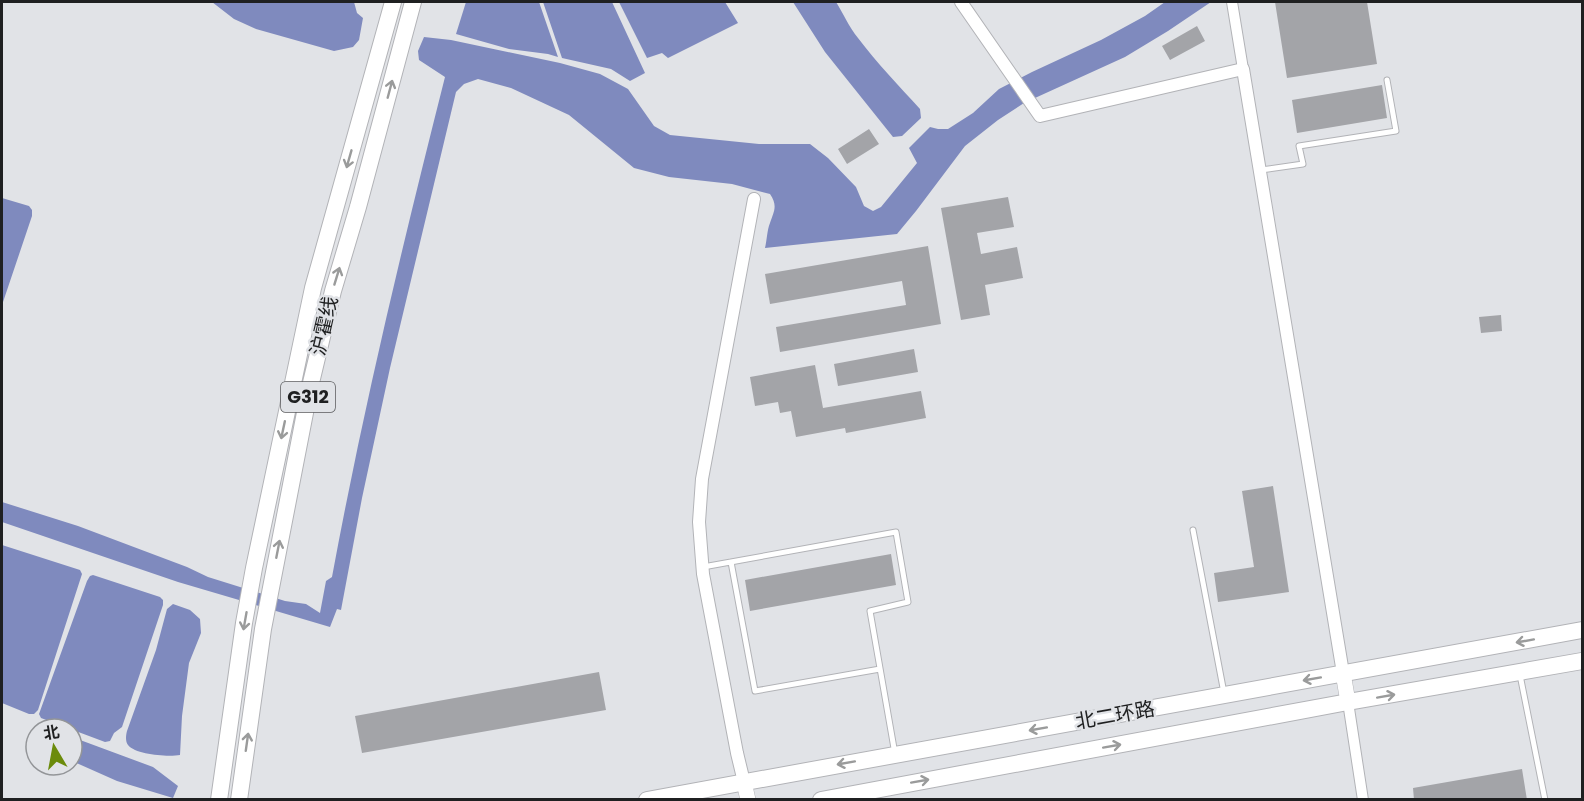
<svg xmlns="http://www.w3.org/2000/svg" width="1584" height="801" font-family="Poppins,'Noto Sans SC',sans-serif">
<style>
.water{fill:#7f8abe}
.building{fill:#a3a4a8}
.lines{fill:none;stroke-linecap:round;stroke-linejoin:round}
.service-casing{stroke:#b2b3b7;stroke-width:7}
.minor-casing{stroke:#b2b3b7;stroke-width:12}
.tertiary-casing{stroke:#b2b3b7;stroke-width:14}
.secondary-casing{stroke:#b2b3b7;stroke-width:16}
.primary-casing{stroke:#b2b3b7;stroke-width:18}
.trunk-casing{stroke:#b2b3b7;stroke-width:18}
.service{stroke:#fff;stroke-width:5}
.minor{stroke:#fff;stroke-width:10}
.tertiary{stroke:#fff;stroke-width:12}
.secondary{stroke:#fff;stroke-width:15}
.primary{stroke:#fff;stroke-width:16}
.trunk{stroke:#fff;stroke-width:16}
.oneway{stroke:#9a9b9b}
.labels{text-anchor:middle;stroke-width:5;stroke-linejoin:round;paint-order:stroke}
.shield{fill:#e1e3e7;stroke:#595a5c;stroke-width:1.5}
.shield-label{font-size:18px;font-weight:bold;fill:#1f2021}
.street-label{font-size:20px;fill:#1f2021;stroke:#e1e3e7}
</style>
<rect width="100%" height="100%" fill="#e1e3e7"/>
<path class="water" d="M212,2H354L357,13L363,18L359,40L353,47L334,51L256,29L234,19Z
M466,2H539L558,57L548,54L509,49L456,34Z
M543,2H612L645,73L630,81L611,69L562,58Z
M619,2H725L738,23L668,58L662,53L647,58Z
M793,2H836C843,13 849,27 858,38C877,63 899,86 920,109L921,118L902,136L893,137L825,52Z
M1165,2H1211L1168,31L1125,57L1024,103L998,120L965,146L916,211L897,234L765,248C767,240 767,230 770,223C774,211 778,206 770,194L732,184L669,177L634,168L569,115L511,88L478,79L464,84L456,92L390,368L362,498L341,610L337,609L330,627L178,582L2,522V502L78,526L187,567L208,577L285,601L306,604L320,613L326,581L332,577C363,409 403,243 445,77L419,60L418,51L424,37L451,40L560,63L600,74L628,89L654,126L670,135L759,144H810L828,158L856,187L864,206L873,211L881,207L917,163L909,148L930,127L938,129H948L973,113L999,89L1032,72L1101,40L1145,16Z
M2,198L29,206L32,210V216L2,305Z
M2,545L80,570L82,574L38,710L34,714H29L2,703Z
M93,575L160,597L163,600V605L122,727L114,733L110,741L105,742L41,718L39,714L87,581L90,576Z
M173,604L190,610L200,619L201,633L189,663L182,716L180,755C168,757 136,755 128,745C125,741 126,735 127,731L156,650L167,609Z
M38,724L51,729H36V748L30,744V733Z
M72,737L153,767L178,786L173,798L117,781L72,761Z"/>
<path class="building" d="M1275,2H1367L1377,64L1287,78Z
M1197,26L1205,41L1170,60L1162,46Z
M1382,85L1387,118L1297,133L1292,100Z
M869,129L879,144L847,164L838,149Z
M1008,197L1014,227L977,233L981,254L1017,247L1023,278L985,285L990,315L961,320L941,208Z
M928,246L941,324L780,352L776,327L906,305L902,281L770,304L765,274Z
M1501,315L1502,331L1481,333L1479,317Z
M914,349L918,372L838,386L834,364Z
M815,365L823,408L921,391L926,418L846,433L845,428L796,437L791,411L780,413L778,402L755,406L750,377Z
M1273,486L1289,592L1218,602L1214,573L1254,567L1242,491Z
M891,554L896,585L750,611L745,580Z
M599,672L606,710L362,753L355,716Z
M1522,769L1527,800H1414L1413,788Z"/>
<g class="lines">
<g class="service-casing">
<path id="service" d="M1261,170L1303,164L1299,146L1396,131L1387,80
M1193,530L1224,693
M731,562L755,691L880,669
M703,567L896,532L908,602L870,611L895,754
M1520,675L1545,800"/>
</g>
<g class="minor-casing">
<path id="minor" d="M1232,2L1243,69
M1348,702L1363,800"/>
</g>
<g class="tertiary-casing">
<path id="tertiary" d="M961,2L1040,116L1243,69L1343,673
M744,782L737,753L703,574L699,522L702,479L754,199"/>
</g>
<g class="secondary-casing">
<path id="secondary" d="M1343,673L1348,702
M744,782L748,800"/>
</g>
<g class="primary-casing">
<path id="primary" d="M647,800L1582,630
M821,800L1348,702L1582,661"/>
</g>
<g class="trunk-casing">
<path id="trunk" d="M219,800L244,623L254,568L313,288L393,2
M239,800L263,629L310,387L333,291L358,207L413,2"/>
</g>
<use href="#service" class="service"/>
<use href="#minor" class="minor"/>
<use href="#tertiary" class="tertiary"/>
<use href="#secondary" class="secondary"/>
<use href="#primary" class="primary"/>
<use href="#trunk" class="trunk"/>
</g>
<defs><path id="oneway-shaft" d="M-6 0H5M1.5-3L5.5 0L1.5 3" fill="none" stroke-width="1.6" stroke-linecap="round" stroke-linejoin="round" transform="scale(1.5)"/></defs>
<g class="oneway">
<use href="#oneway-shaft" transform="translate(390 89) rotate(-75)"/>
<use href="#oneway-shaft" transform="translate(349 159) rotate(106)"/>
<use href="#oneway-shaft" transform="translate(337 276) rotate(-73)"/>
<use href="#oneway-shaft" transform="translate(283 430) rotate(102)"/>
<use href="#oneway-shaft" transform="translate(278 549) rotate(-79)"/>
<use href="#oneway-shaft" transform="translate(245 621) rotate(100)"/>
<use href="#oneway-shaft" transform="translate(1525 641) rotate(170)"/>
<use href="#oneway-shaft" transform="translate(1312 679) rotate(170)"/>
<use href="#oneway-shaft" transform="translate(1386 696) rotate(-10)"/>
<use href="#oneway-shaft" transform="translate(1038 729) rotate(170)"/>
<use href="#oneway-shaft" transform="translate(247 742) rotate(-82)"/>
<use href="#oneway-shaft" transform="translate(1112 746) rotate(-10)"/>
<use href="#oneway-shaft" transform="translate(846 763) rotate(170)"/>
<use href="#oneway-shaft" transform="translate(920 781) rotate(-10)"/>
</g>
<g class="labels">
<rect class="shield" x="281" y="382" width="54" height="30" rx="4.5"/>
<g class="shield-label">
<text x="308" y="403">G312</text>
</g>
<g class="street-label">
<text transform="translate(324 326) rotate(-77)" y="7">沪霍线</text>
<text transform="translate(1115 715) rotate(-10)" y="7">北二环路</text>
</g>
</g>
<rect width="1584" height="801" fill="none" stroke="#1f2021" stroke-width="6"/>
<g transform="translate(54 747) rotate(350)"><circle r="28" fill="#e1e3e7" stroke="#939598" stroke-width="1.5"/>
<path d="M0-4.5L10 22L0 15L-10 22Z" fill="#6b8b0b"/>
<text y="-9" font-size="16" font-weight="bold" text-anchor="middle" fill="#1f2021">北</text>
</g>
</svg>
